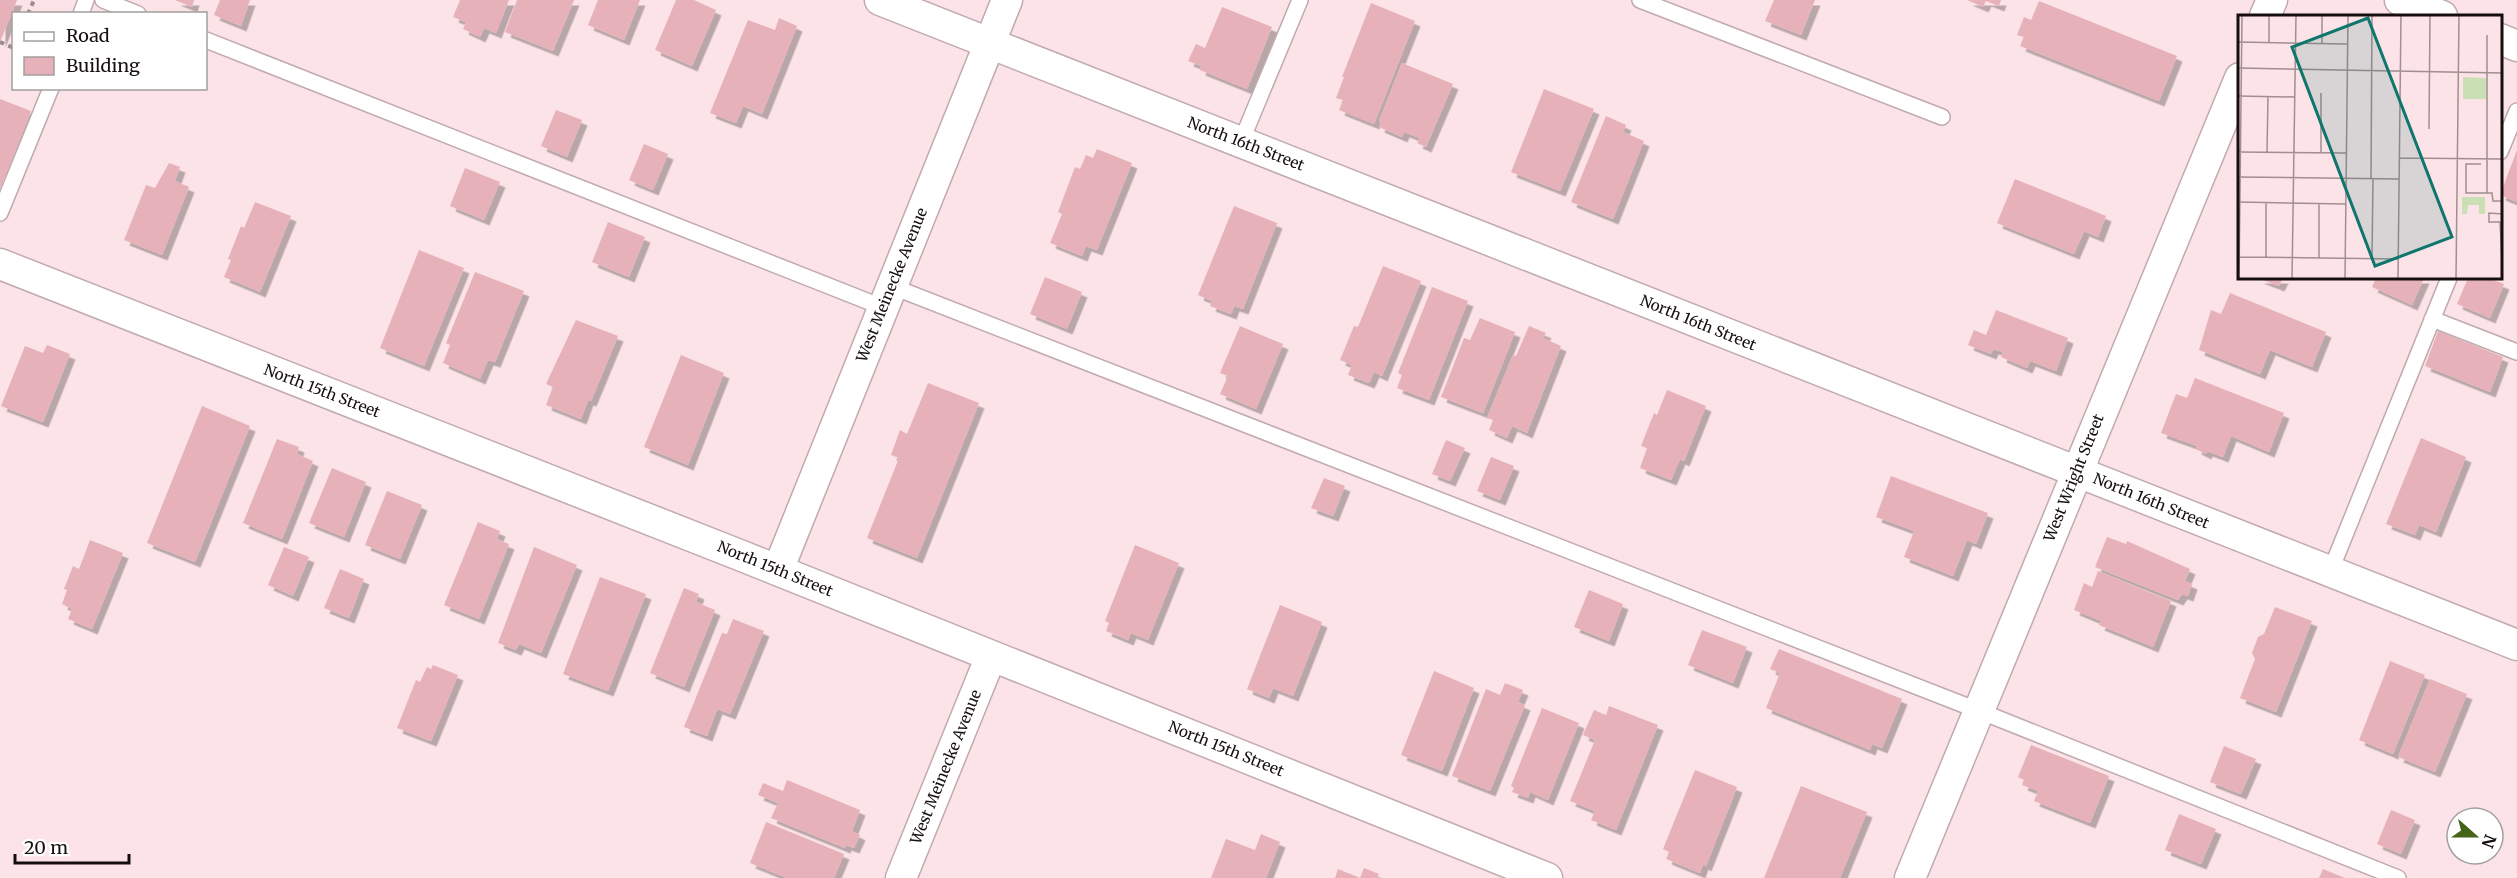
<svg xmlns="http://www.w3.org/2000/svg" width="2517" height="878" font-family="Merriweather,serif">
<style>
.building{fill:#e6b1b9;filter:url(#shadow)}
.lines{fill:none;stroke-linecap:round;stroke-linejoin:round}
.lane-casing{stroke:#c1aaae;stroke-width:18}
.street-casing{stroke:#c1aaae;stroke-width:33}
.path{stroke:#9d8b8e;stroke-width:4;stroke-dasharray:4.5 4.5;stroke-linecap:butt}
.lane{stroke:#fff;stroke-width:15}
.street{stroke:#fff;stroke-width:30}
.labels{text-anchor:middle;stroke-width:4.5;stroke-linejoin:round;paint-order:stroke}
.street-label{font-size:15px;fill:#160e0f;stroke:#fff}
.inset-road{fill:none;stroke:#a08e91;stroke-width:1.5}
.view{fill:#0f766e;fill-opacity:0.15;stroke:#0f766e;stroke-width:3}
.inset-edge{fill:none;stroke:#160e0f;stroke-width:3}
</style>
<defs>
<filter id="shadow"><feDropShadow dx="5.5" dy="5.5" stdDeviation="0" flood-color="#0004"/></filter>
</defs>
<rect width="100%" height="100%" fill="#fce3e7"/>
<path class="building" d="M0,0H17L0,42Z
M175,0H194L192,7Z
M220,0H250L241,26L214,15Z
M460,0H509L496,33L484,28L480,37L463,29L466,22L453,17Z
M517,0H574L553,51L505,32Z
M598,0H640L624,40L588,25Z
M676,0H694L716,10L692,66L655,50Z
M1774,0H1815L1801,35L1765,21Z
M1967,0H2001L1999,6L1986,1L1983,7Z
M2039,1L2177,56L2159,101L2020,46L2024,37L2017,35L2024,17L2031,20Z
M1371,3L1415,21L1374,124L1339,110L1343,100L1336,98L1344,77H1342Z
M1222,7L1272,27L1247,89L1200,70L1201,66L1188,61L1196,44L1205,48Z
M779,18L797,26L762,114L743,106L736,123L710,113L748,20L775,30Z
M1402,63L1453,84L1426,147L1417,143L1420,138L1404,132L1402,137L1379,127L1381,122L1379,121Z
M1544,89L1594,109L1560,191L1511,172Z
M0,99L31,111L0,189Z
M556,110L582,120L567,157L541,146Z
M1606,116L1626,125L1623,132L1644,141L1613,219L1571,202Z
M644,144L668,154L653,190L629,180Z
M1097,149L1132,163L1097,250L1086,246L1082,256L1050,243L1062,214L1058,212L1075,167L1080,169L1086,155L1093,158Z
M2517,150V202L2500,195Z
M169,163L180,167L175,181L189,187L162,255L124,240L146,185L155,188Z
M465,168L500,182L484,220L450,206Z
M2015,179L2106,216L2098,237L2084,231L2074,254L1997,223Z
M255,202L291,216L260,292L224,277L231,260L228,259L241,226L244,228Z
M1234,206L1277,223L1243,309L1234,306L1231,314L1210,306L1212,301L1198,295Z
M608,222L645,237L629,277L592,262Z
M419,250L464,268L424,366L380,348Z
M1383,266L1421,281L1382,376L1374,372L1369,383L1348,375L1352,365L1340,360L1354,326L1358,327Z
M475,272L524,291L495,362L488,360L480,379L443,363L450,345L446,343Z
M1045,277L1082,292L1067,329L1030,314Z
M2258,278H2283L2279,286Z
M2376,278H2424L2412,305L2372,287Z
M2468,278H2488L2504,284L2490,318L2457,304Z
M1432,287L1468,301L1429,400L1397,388L1402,375L1398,373Z
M2230,293L2326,332L2312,367L2270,350L2260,374L2199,350L2211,310L2221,314Z
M1996,310L2068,338L2056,371L2030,361L2027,368L2001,357L2003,352L1993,349L1991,354L1968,345L1974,330L1986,335Z
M1480,318L1515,332L1483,413L1441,397L1464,338L1470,340Z
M576,320L618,336L591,401L588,400L581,419L546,405L553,387L546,384Z
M1240,326L1283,344L1256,409L1220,394L1228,376L1220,373Z
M1529,326L1546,333L1543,338L1561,346L1527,433L1512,426L1507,438L1489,430L1493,420L1487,418L1513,355L1516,356Z
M2438,331L2503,357L2490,392L2425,366Z
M47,345L70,354L43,422L1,406L25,346L43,353Z
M681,355L724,373L688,465L644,447Z
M2195,378L2284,413L2269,452L2231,436L2223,457L2207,451L2206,454L2196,449L2197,446L2161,433L2176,394L2187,398Z
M928,383L979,403L917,558L867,538L899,458L891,455L900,430L907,434Z
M1667,390L1706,406L1684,461L1680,459L1671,480L1640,468L1647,448L1641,446L1654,413L1657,415Z
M202,406L250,426L195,562L147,543Z
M2421,438L2466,457L2436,532L2419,525L2415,535L2386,524Z
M277,439L299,447L297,454L313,461L282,539L243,523Z
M1446,440L1465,448L1450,481L1432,474Z
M1491,457L1514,466L1500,500L1477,491Z
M332,468L366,482L344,537L309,523Z
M1891,476L1988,513L1976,544L1967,540L1953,576L1904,557L1914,531L1876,517Z
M1324,478L1345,486L1333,516L1311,508Z
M387,491L422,505L400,559L365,545Z
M478,522L500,531L497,539L509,544L479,619L444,605Z
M2107,537L2126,544L2127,541L2190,569L2185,581L2192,584L2188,596L2182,594L2178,600L2095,567Z
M90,540L123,553L92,629L68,619L72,609L62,604L67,590L64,589L73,566L79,569Z
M1135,545L1179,563L1148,640L1131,633L1128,640L1106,631L1109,623L1105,621Z
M284,547L309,557L293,596L268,585Z
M534,547L577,565L541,653L519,644L516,650L498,643Z
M340,569L364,579L349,618L324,608Z
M2098,571L2171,601L2153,647L2099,625L2101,621L2074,610L2084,583L2092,587Z
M600,577L646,594L608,691L563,674Z
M684,588L699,594L696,602L715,610L684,687L650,673Z
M1589,590L1623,604L1609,641L1574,627Z
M1280,605L1322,622L1293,696L1273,688L1269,698L1247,689Z
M2275,607L2312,621L2276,712L2240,698L2255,659L2252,653L2258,637L2264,634Z
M733,619L764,631L730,714L717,709L707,736L684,727L722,633L727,634Z
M1702,630L1747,647L1733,683L1688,665Z
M1779,649L1902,699L1882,748L1872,744L1870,750L1766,708L1780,673L1770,669Z
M2390,661L2425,675L2393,754L2359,740Z
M433,665L458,675L431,741L397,728L416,680L420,682L427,667L431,669Z
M1434,671L1474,688L1442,771L1401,755Z
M2430,679L2467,694L2435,772L2398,757Z
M1505,683L1523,690L1518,702L1525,705L1490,791L1452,776L1486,689L1500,695Z
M1609,706L1658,725L1616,830L1591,820L1595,811L1570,801L1595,740L1583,735L1594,710L1606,715Z
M1542,708L1579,723L1548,800L1530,792L1528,798L1512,792L1514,788L1511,786Z
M2031,745L2109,776L2090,823L2034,801L2038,791L2022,785L2024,780L2018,777Z
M2224,746L2256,759L2241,794L2210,782Z
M1695,770L1737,787L1706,866L1703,864L1700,873L1666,859L1669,852L1663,849Z
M787,780L860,810L852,831L860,835L854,848L846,845L845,848L771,818L778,803L758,795L763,783L783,791Z
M1801,786L1867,812L1840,878H1764Z
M2391,810L2415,820L2401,854L2377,844Z
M2179,814L2216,829L2201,864L2165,850Z
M766,822L844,854L834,878H787L750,863Z
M1261,834L1280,842L1266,878H1211L1226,839L1255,850Z
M1364,868L1379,874L1377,878H1335L1338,869L1360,878Z
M2323,869L2345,878H2319Z"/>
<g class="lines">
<g class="lane-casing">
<path id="lane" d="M103,0L138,14
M1640,0L1942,117
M81,14L86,0
M206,40L882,307
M1241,142L1300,0
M2500,152L2517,111
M0,213L51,88
M891,286L1977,710L2398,878
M2432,319L2517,352
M2330,572L2449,278"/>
</g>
<g class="street-casing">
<path id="street" d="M880,0L2517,645
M2400,0L2442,16
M2265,16L2272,0
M2500,39L2517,46
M0,264L742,556L1547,878
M778,570L1007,0
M901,878L991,656
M1910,878L2240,78"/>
</g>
<path class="path" d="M28,14L34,0
M0,42L14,48"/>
<use href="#lane" class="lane"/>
<use href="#street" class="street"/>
</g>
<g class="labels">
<g class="street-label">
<text transform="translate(1246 144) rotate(21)" y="5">North 16th Street</text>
<text transform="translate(892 285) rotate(-68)" y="5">West Meinecke Avenue</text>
<text transform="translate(1698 323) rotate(22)" y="5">North 16th Street</text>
<text transform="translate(322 391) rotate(21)" y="5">North 15th Street</text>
<text transform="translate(2074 478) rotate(-68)" y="5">West Wright Street</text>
<text transform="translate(2151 501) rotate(22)" y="5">North 16th Street</text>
<text transform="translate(775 569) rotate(22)" y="5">North 15th Street</text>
<text transform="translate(1226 749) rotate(22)" y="5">North 15th Street</text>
<text transform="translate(946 767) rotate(-68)" y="5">West Meinecke Avenue</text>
</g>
</g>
<g transform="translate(2238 15)">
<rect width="264" height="264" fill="#fce3e7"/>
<path d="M225,62L248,63V84H225ZM224,182H247V199H241V190H230L229,199H224Z" fill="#cadfb4"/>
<path class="inset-road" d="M84,0V29M0,27L109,29M31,28V0M0,53L264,58M0,81L57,82M191,114L192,0M1,137L108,138M29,137L30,81M83,138V78M161,143L264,144M243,149H228V178H254L255,186H264M0,162L161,164M133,164L134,0M249,178V20M1,187L108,189M264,199L251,198V207H262L264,246M1,242L160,244M28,243V188M81,243V188M134,243L135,164M1,264L4,0M54,264L58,0M107,264L110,0M160,264L163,0M218,264L221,0"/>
<path class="view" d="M130,3L214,222L137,251L54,32Z"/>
<rect width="264" height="264" class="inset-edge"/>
</g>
<rect x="12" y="12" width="195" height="78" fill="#ffffff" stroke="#a29f9f" stroke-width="1.5"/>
<rect x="24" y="32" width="30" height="9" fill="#ffffff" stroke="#a29f9f" stroke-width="1.5"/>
<text x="66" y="42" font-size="18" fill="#160e0f">Road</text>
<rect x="24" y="57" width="30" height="18" fill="#e6b1b9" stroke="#a29f9f" stroke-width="1.5"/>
<text x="66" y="72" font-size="18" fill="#160e0f">Building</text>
<g transform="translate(2475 836) rotate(111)"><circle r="28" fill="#ffffff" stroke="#a29f9f" stroke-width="1.5"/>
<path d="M0-4.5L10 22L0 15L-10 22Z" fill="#466418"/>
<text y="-9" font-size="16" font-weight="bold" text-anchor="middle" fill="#160e0f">N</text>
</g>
<path d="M15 854v9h114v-9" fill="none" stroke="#160e0f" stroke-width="3"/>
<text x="24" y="854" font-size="18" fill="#160e0f" stroke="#ffffff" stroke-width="4.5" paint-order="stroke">20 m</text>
</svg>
